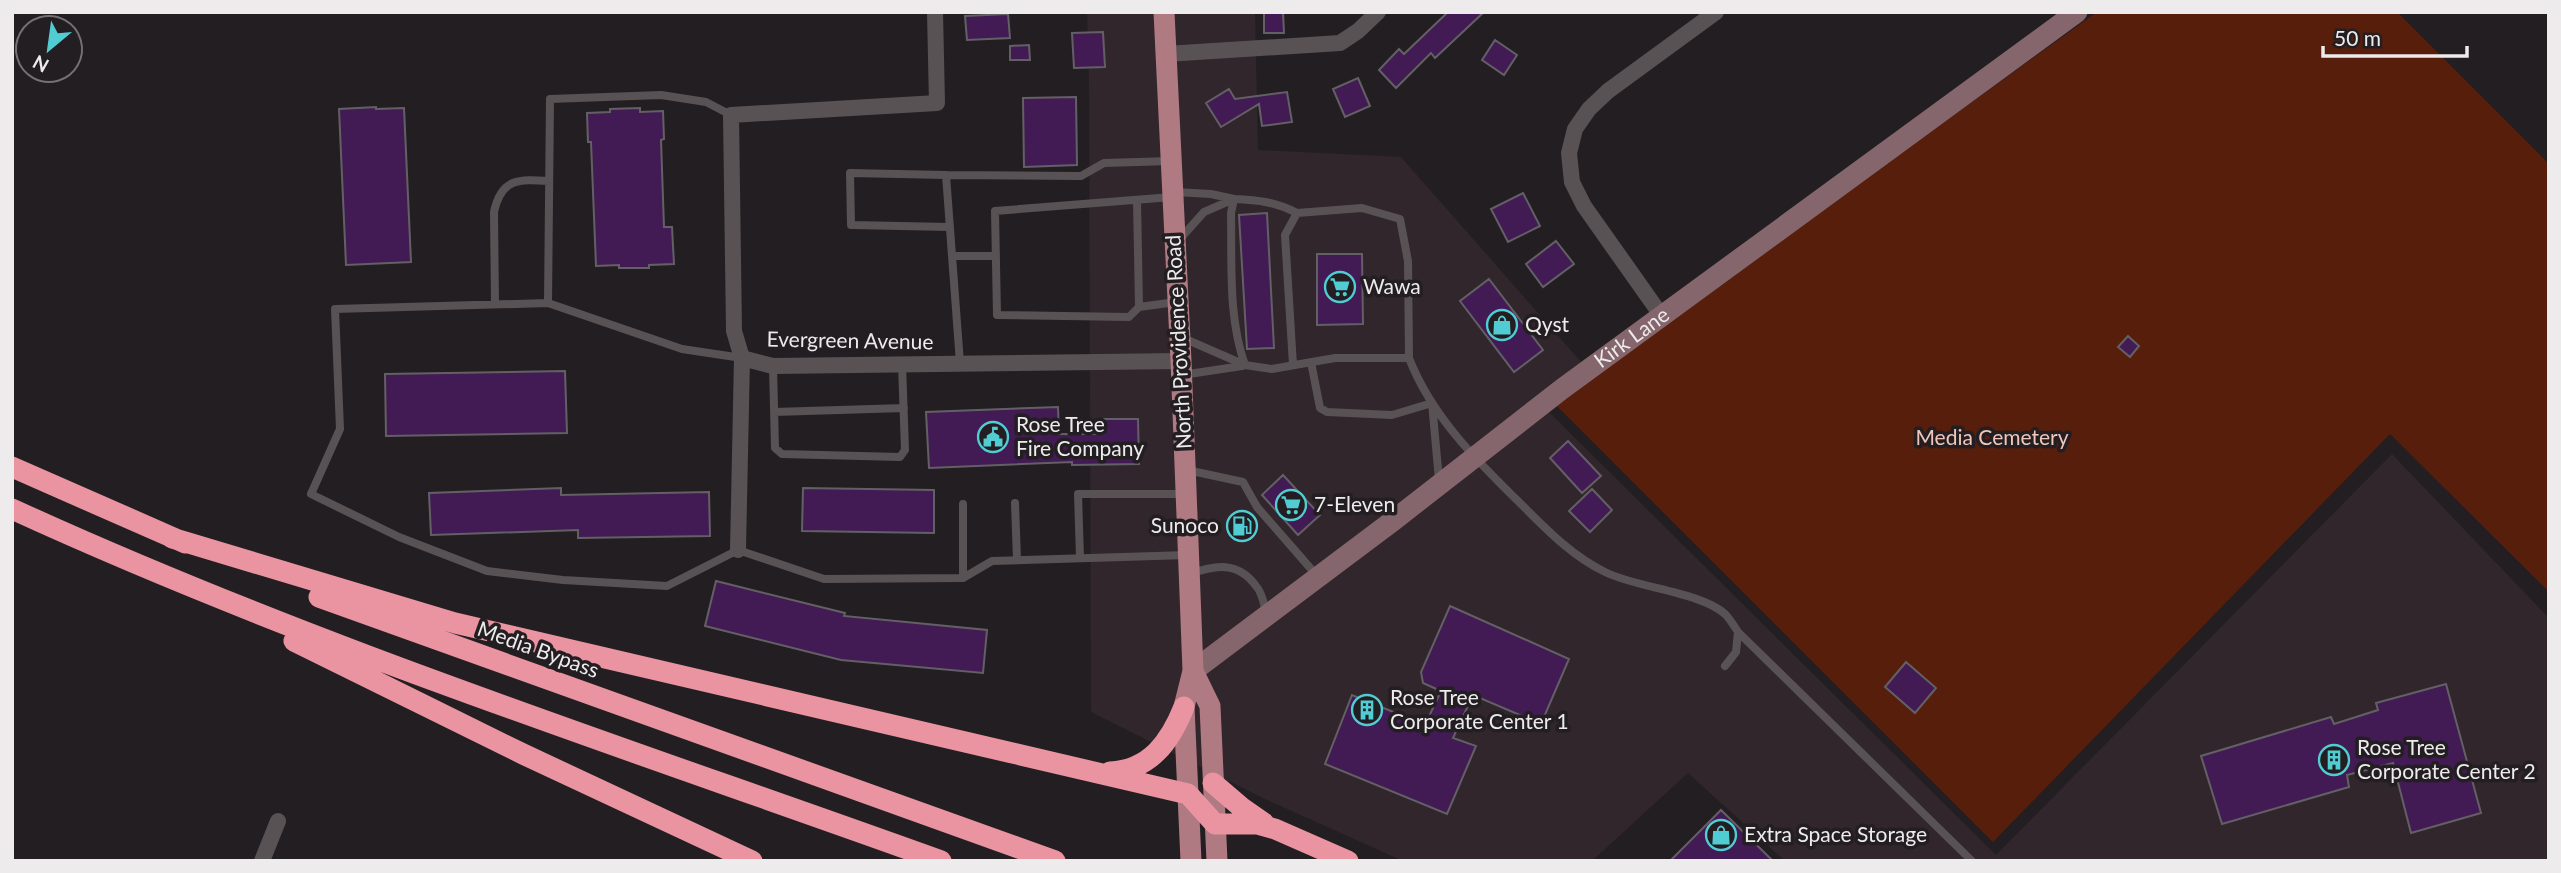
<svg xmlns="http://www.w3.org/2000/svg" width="2561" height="873" font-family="Lato,sans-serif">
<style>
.built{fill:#30262c}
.green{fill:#561e0b}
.building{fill:#421b54;stroke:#636065;stroke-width:2}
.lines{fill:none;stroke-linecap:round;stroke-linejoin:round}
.lane{stroke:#585255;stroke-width:8}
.street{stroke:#585255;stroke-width:16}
.secondary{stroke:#84666c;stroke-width:21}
.primary{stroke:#af7a82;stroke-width:21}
.highway{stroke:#e994a0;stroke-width:21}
.labels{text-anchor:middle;stroke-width:7;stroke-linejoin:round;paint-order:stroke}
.poi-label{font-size:21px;fill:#eeebed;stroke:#231e21;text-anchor:start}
.street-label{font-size:21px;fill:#eeebed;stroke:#231e21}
.park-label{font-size:21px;fill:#f1c5b7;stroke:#231e21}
</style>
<rect width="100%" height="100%" fill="#231e21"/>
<path class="built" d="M1087,12H1255L1258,150L1401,157L1583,364L1548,411L1996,855L2392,454L2549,618V861H1785L1688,773L1592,861H1403L1265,799L1091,712L1089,84Z"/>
<path class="green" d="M2097,12H2397L2549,164V592L2390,434L1993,842L1554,403Z"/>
<path class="building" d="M1264,12H1283L1284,33H1264Z
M1448,12H1484L1435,58L1431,53L1396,88L1379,70L1399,49L1404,54Z
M1008,14L1010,38L967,40L965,16Z
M1103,32L1105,67L1074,68L1072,33Z
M1495,40L1517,55L1504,75L1482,60Z
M1029,45L1030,60H1010V46Z
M1358,78L1370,106L1345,117L1333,89Z
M1229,89L1235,99L1287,92L1292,122L1262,126L1259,104L1221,127L1206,103Z
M1076,97L1077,165L1024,167L1023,98Z
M376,107V109L404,108L411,262L346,265L339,109Z
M640,108V112L663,111L664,139L661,140L664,227H672L674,264L649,265V268H619V265L596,266L591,142H588L587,113L610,112V109Z
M1523,193L1540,226L1508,242L1491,209Z
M1267,213L1274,348L1247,349L1239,215Z
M1556,241L1574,264L1543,287L1526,264Z
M1317,254H1362L1363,324L1317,325Z
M1489,279L1543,350L1514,372L1460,301Z
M2128,336L2139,346L2130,357L2118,347Z
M565,371L567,433L386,436L385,374Z
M1058,407L1059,434H1100V419H1138L1139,464L1072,465V462L929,468L926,412Z
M1568,441L1601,476L1582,493L1550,458Z
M1283,475L1320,515L1298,535L1262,495Z
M561,488V495L709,492L710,536L578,538V530L431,535L429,493Z
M803,488L934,490V533L802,531Z
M1592,489L1612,510L1590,532L1569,511Z
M716,581L845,613L844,616L987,630L983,673L841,660L705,626Z
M1450,606L1569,659L1541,724L1473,695L1453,738L1476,746L1447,814L1325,764L1352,695L1425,725L1441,691L1423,683L1421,672Z
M1906,662L1936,688L1915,713L1885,687Z
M2446,684L2481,813L2411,833L2393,763L2347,775L2349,787L2222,824L2201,756L2331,717L2334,724L2378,710L2376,703Z
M1721,810L1773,861H1670Z"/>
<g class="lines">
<path class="lane" d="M946,175L850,173L851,225L950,227
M1175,192L1211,194L1234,199L1204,212L1179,240
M1172,197L995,211L997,315L1129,317L1139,307L1176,302
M1137,200L1139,307
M952,256H996
M548,303L550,99L661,95L706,102L731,115
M495,304L494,212C501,178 519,179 549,181
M1183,338L1245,365L1272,369L1335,358H1409C1432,418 1481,465 1526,509C1550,533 1574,557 1605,572C1637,588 1701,592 1725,614C1730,619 1734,626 1738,632L1736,652L1725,666
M742,358L682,349L548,303L335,309L340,429L311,494L399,537L487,571L563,580L667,586L738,550L824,579L963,578L992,561L1188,555
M1311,362L1320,408L1327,412L1392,415L1432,403
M960,363L946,175L1081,176L1104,163L1171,161
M1245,365C1228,318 1232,263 1231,213L1234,199C1258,200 1276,202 1297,213
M1293,365L1285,235L1297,213L1362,208L1400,219L1408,261L1409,358
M773,366L775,448L782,454L900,457L905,450L902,364
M1182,375L1242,366
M1432,403L1439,480
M774,412L904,408
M1187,470L1243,482L1257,507L1318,577
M1015,503L1017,560
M963,504V578
M1080,558L1078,494H1186
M1190,574C1215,565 1238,561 1256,586C1262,592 1264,604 1266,612
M1738,632L1972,861"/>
<path class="street" d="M935,12L937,103L731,115L734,331L742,358L773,366L1181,361
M1166,54L1340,43L1358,31L1378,12
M1661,315L1584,206L1572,182L1569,153L1575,129L1589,109L1608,91L1716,12
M738,550L742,358
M262,861L278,821"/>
<path class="secondary" id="s1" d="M1193,671L1394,520L1562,389L2077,12"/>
<path class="primary" d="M1164,12L1181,361L1193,671L1184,707L1191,861
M1193,671L1210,706L1217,861"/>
<path class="highway" d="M12,467L185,543
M12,509C313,647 630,749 941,861
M172,538L455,623L1188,794L1215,824H1257L1275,829L1348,861
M319,597L1055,861
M294,641L523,754L752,861
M1110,772C1150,770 1170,742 1184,707
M1213,783L1241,807L1264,823"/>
</g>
<defs>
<g id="supermarket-ring" transform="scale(1.575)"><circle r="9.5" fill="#231e21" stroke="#51ccd3" stroke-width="1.5"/><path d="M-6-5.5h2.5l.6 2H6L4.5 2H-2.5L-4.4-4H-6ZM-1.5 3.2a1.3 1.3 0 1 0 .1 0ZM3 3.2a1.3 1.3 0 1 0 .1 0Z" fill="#51ccd3"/></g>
<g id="shop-ring" transform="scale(1.575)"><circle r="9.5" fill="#231e21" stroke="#51ccd3" stroke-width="1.5"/><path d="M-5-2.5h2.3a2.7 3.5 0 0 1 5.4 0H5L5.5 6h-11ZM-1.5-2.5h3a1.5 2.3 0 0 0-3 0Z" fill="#51ccd3"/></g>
<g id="civic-ring" transform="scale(1.575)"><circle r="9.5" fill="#231e21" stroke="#51ccd3" stroke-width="1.5"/><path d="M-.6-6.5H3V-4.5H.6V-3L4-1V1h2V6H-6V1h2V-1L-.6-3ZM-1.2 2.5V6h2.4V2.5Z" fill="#51ccd3"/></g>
<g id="fuel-ring" transform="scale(1.575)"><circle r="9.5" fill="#231e21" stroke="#51ccd3" stroke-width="1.5"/><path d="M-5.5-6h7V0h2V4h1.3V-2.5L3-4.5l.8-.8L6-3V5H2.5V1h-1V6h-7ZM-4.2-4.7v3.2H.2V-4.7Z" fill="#51ccd3"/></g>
<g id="building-ring" transform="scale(1.575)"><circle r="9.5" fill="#231e21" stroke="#51ccd3" stroke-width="1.5"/><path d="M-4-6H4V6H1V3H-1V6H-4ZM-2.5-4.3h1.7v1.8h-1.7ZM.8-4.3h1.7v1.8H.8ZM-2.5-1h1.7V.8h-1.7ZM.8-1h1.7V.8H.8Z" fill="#51ccd3"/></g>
</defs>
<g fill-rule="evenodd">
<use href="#supermarket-ring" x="1340" y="287"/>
<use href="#shop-ring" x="1502" y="325"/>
<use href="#civic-ring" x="993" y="437"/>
<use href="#supermarket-ring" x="1291" y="505"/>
<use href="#fuel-ring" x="1242" y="526"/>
<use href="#building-ring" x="1367" y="710"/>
<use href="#building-ring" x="2334" y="760"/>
<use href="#shop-ring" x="1721" y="835"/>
</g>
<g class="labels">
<g class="poi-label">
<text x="1363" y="294">Wawa</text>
<text x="1525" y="332">Qyst</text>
<text x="1016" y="432">Rose Tree<tspan x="1016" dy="24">Fire Company</tspan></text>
<text x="1314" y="512">7-Eleven</text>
<text x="1219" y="533" text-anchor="end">Sunoco</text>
<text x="1390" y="705">Rose Tree<tspan x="1390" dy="24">Corporate Center 1</tspan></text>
<text x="2357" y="755">Rose Tree<tspan x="2357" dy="24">Corporate Center 2</tspan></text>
<text x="1744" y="842">Extra Space Storage</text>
</g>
<g class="street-label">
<text dy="7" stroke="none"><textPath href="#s1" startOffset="551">Kirk Lane</textPath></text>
<text transform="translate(850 341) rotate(1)" y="7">Evergreen Avenue</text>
<text transform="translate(1179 342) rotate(-93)" y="7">North Providence Road</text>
<text transform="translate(538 650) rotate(20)" y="7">Media Bypass</text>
</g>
<g class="park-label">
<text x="1992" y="445">Media Cemetery</text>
</g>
</g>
<rect width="2561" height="873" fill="none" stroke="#eeebed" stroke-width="28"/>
<g transform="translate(49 49) rotate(209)"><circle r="33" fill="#231e21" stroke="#747073" stroke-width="2"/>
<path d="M0-5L12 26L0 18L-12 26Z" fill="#51ccd3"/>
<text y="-10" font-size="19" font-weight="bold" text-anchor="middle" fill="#eeebed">N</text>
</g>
<path d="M2323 46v10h144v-10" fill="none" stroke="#eeebed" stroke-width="3.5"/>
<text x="2334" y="46" font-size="21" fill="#eeebed" stroke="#231e21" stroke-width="5" paint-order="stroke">50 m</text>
</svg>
